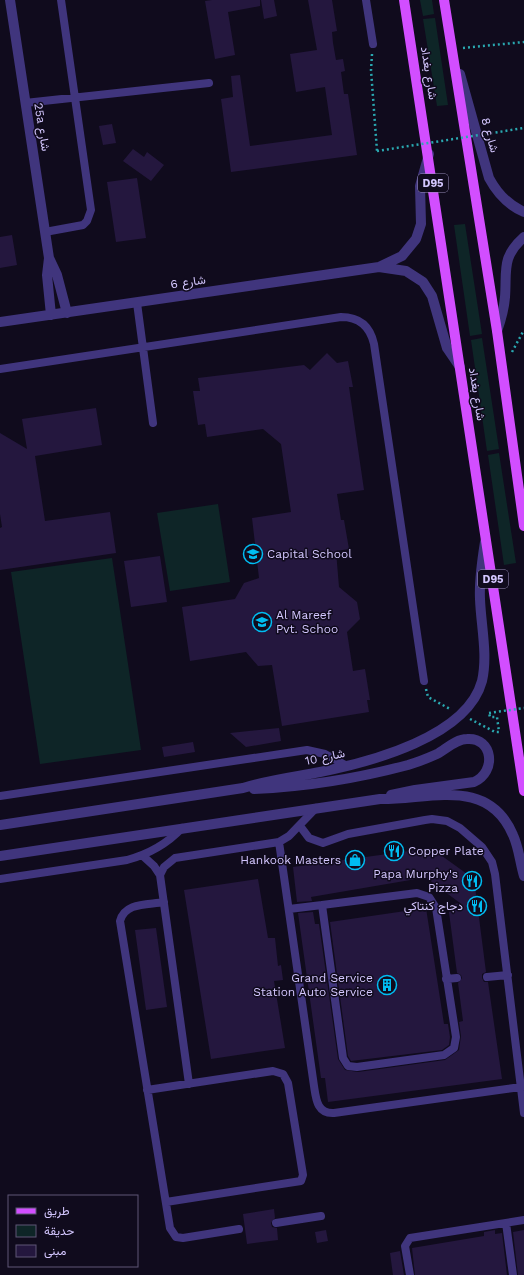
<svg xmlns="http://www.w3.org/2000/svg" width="524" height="1275" font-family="'Work Sans',Vazirmatn,sans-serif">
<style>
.green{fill:#0e2527}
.building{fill:#24173e}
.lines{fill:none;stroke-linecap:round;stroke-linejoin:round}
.path{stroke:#2aa8b0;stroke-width:2.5;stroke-dasharray:2 3;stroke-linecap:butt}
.service{stroke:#40357d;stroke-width:8}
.minor{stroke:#40357d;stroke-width:10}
.tertiary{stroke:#40357d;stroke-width:10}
.primary{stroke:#d24eff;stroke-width:10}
.path-bridge{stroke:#2aa8b0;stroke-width:2.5;stroke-dasharray:2 3;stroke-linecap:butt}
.labels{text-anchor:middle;stroke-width:3;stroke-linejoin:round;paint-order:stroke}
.shield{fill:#100b1d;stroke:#998fbb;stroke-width:1}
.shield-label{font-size:11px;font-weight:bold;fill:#d4c7ff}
.street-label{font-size:12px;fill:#d4c7ff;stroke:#100b1d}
.poi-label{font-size:12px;fill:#d4c7ff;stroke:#100b1d;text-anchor:end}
</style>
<rect width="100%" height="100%" fill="#100b1d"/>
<path class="green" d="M420,0H432L434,14L423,16Z
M435,18L448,105L437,106L423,19Z
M465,224L482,334L470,336L454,225Z
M482,338L499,449L487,451L471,340Z
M499,453L516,563L504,565L488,455Z
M218,504L230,582L170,591L157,513Z
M112,558L141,750L40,764L11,572Z"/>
<path class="building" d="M212,0H260V6L228,12L235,55L215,59L205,1Z
M261,0H274L277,16L264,19Z
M308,0H332L337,31L332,32L333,43L336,60L343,59L345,71L341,72L344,94H348L357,155L231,172L221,99L233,97L231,76L240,75L250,146L332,135L325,87L296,92L290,54L317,50Z
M112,124L116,143L103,145L99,126Z
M133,149L144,157L147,152L164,165L151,181L123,161Z
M137,178L146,238L116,242L107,182Z
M12,235L17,265L0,268V237Z
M327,353L337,363L348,361L353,387H349L364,490L337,494L341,520H344L349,549L336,551L339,587L357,602L360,619L347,632L353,671L365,669L370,700H367L369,712L282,726L272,665L258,666L246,652L190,661L182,607L235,599L244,583L259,578L252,518L291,512L281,444L263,429L207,437L205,424L198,425L193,391H200L198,378L304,365L310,370Z
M96,408L102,445L35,456L45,521L110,512L116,553L0,570V528L2,527L0,514V433L27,449L22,419Z
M160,556L167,602L131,607L124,561Z
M279,728L281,741L246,747L230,733Z
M193,742L195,752L164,757L162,747Z
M431,848L474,879L486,972L482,974V978L484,982H488L502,1079L328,1102L325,1078H321L298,913L313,912L315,924H319L338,1059L345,1070L358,1072L445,1060L459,1050L461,1036L459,1022L463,1021L458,983L462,978L461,975L457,973L448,905L460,903L421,874L422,878L311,897L312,901L297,902L293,867Z
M258,879L268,938H275L278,966L281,965L283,980L274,981L285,1048L211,1059L184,890Z
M426,908L444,1024H448L450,1037L449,1045L442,1050L351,1061L348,1056L330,922Z
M156,928L167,1007L146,1010L135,930Z
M274,1209L275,1218L271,1223L272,1227L277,1228L278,1240L247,1244L243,1214Z
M326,1230L328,1241L317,1243L315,1232Z
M495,1230V1234L502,1233L507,1275H415L412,1248L484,1236V1232Z
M524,1230V1275H518L513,1232Z
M400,1251L404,1275H393L390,1253Z"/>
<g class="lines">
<path class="path" d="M463,48L524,42
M372,54L371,70L377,151
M512,352L524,330
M426,689L428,697L450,709
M470,719L495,732H499L497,717H490L489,713"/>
<path class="service" d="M366,0L373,44
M25,103L209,83
M45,232L83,225L87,221L91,210L61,0
M137,303L153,423
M0,369L341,317C359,317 370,326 374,344L424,681
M0,796L307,750L325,754L347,766
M300,826L309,838L323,843L348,834L425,820L432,819L447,821L460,828L482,847L492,862L495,874L524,1113
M279,842L314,1086C316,1099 317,1114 334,1113L521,1087
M143,856L154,866L160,875L189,1084
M160,875L164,867L175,858L279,842L289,836L316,808
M0,879L127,860C149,854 166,845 182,828
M417,893L429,897L436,908L456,1037L454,1048L444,1055L357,1067L348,1066L343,1058L322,905Z
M164,902C148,905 125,902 120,921L170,1228L176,1237L183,1238L239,1229
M289,909L322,905
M487,977L508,975
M446,979L457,978
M147,1090L273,1071L283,1074L288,1083L303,1175L301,1181L166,1202
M276,1223L321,1216
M506,1223L513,1275
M410,1275L405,1246L410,1238L524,1220"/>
<path class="minor" d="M10,0L49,258L57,275L67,313
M460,74L489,178C497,193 508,205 524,212
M49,258L47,275L51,315
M379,267L402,256L416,239L421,224L420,186L429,154
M0,322L379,267L406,271L423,282L432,296L447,348L460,367
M497,331C501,320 504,309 505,297C507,271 501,257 524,237"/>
<path class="tertiary" d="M254,789C305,787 359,778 408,765C418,762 428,758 437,754C446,749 456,739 467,739C493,737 497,772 474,782L415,790L391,795
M0,825L243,788C268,780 294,777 320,772C370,762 467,737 482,681C488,655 481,626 480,599C479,580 482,561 485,542
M0,856L380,799C429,800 488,776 513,835C519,848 520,863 524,876"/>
<path class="primary" d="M404,0L524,791
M444,0L497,331L524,526"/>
<path class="path-bridge" d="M377,151L524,128
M489,713L524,708"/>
</g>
<defs>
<g id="school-ring" transform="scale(1)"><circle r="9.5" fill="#100b1d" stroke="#00bdf2" stroke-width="1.5"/><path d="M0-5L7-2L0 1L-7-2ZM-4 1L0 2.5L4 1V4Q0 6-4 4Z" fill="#00bdf2"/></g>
<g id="restaurant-ring" transform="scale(1)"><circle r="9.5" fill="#100b1d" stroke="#00bdf2" stroke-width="1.5"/><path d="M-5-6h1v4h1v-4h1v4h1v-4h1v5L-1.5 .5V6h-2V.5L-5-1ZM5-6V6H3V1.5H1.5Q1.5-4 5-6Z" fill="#00bdf2"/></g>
<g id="shop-ring" transform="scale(1)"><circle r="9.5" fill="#100b1d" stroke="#00bdf2" stroke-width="1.5"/><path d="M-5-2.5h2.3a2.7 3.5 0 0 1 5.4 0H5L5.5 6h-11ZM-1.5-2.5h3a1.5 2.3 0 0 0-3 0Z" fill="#00bdf2"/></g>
<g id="building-ring" transform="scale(1)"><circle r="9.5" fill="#100b1d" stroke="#00bdf2" stroke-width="1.5"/><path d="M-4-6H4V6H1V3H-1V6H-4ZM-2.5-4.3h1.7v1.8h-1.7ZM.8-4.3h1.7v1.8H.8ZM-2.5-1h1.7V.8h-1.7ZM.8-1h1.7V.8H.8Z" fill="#00bdf2"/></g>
</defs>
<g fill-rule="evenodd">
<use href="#school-ring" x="253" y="554"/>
<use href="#school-ring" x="262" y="622"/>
<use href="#restaurant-ring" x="394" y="851"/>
<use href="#shop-ring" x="355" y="860"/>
<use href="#restaurant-ring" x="472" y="881"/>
<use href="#restaurant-ring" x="477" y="906"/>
<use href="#building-ring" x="387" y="985"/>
</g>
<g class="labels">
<g class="shield">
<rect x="418" y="174" width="30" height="18" rx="3"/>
<rect x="478" y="570" width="30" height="18" rx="3"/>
</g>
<g class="shield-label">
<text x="433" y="187">D95</text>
<text x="493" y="583">D95</text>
</g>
<g class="street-label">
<text transform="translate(429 73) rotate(81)" y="4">شارع بغداد</text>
<text transform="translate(42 127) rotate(81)" y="4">25a شارع</text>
<text transform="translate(490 135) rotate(74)" y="4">شارع 8</text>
<text transform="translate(188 282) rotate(-8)" y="4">شارع 6</text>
<text transform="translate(477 394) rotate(81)" y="4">شارع بغداد</text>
<text transform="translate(325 757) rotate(-12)" y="4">شارع 10</text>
</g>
<g class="poi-label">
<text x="267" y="558" text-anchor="start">Capital School</text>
<text x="276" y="619" text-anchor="start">Al Mareef<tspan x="276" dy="14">Pvt. Schoo</tspan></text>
<text x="408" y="855" text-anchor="start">Copper Plate</text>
<text x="341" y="864">Hankook Masters</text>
<text x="458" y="878">Papa Murphy's<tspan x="458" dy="14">Pizza</tspan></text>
<text x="463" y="910">دجاج كنتاكي</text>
<text x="373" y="982">Grand Service<tspan x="373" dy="14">Station Auto Service</tspan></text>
</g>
</g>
<rect x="8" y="1195" width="130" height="72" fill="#100b1d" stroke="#5e5677"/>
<rect x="16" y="1208" width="20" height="6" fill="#d24eff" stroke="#5e5677"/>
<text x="44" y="1215" font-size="12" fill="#d4c7ff">طريق</text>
<rect x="16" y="1225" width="20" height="12" fill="#0e2527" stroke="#5e5677"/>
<text x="44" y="1235" font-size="12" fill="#d4c7ff">حديقة</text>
<rect x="16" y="1245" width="20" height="12" fill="#24173e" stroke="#5e5677"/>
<text x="44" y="1255" font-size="12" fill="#d4c7ff">مبنى</text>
</svg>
